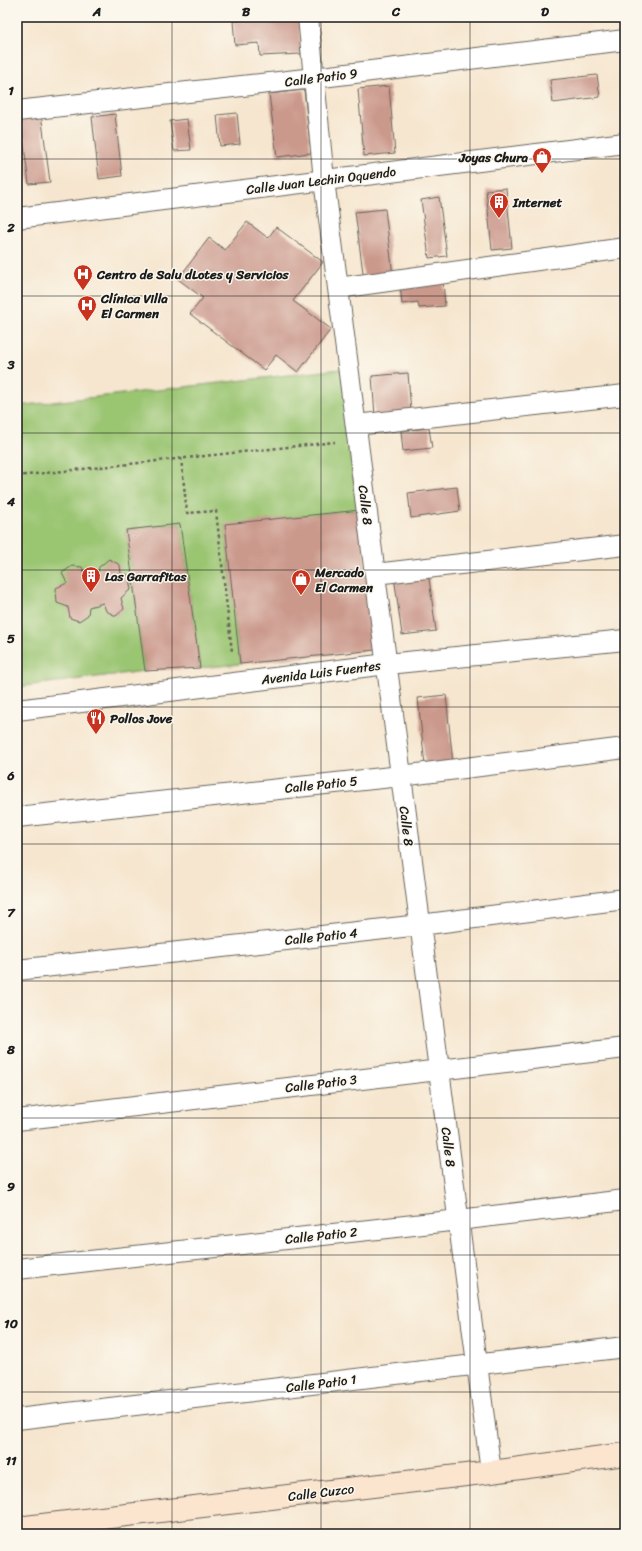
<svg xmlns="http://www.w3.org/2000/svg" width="642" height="1551" font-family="Sriracha,sans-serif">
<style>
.green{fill:#9ac571;stroke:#5b7046}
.building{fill:#cb998c}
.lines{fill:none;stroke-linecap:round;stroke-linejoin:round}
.street-casing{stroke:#68635b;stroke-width:22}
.secondary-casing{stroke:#68635b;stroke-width:24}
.path{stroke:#68635b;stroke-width:2.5;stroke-dasharray:3 3;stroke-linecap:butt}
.street{stroke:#fff;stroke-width:20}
.secondary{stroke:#fce5cf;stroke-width:22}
.grid{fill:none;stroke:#1c1c1c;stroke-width:1;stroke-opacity:0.55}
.labels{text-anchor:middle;stroke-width:3;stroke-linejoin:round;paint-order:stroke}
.street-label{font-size:13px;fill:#1c1c1c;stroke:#fbf7ec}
.poi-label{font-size:13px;font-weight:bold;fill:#1c1c1c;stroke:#fbf7ec;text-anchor:start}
.neatline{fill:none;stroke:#1c1c1c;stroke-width:1.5}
.grid-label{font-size:13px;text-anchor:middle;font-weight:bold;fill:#1c1c1c}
</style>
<rect width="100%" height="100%" fill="#fbf7ec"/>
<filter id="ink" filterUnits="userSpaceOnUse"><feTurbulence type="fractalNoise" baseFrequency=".025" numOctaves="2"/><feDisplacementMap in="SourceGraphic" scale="8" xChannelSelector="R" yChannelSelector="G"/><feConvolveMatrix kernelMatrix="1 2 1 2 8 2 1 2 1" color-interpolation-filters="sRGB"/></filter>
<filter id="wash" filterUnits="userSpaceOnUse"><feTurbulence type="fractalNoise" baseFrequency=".012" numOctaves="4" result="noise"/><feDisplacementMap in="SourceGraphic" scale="16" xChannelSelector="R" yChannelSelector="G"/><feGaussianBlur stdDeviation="0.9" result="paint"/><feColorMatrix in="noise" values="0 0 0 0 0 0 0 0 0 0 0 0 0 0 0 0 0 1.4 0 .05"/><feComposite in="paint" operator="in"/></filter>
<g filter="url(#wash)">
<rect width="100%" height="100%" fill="#f6e6cf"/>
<path class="green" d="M341,369L360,510L225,525L240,664L200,668L180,524L126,530L145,671L17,687V406Z"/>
<g id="blocks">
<path class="building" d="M299,17L301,54L260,56L259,43L235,45L233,21Z
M597,75L600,97L553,103L550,80Z
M389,86L395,153L364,156L358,89Z
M304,90L311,153L277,157L269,94Z
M237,113L240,144L220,146L217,115Z
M41,114L50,182L29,184L20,116Z
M115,114L122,176L99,179L92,117Z
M187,119L191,150L174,151L170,121Z
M506,188L512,248L492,250L486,190Z
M439,197L447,256L429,258L421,200Z
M385,209L393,276L364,280L355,212Z
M247,222L268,238L276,227L323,262L293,301L331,329L298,372L276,355L264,370L190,314L203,298L178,279L209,238L225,250Z
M443,281L445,306L419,308L418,302L402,304L400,285Z
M408,373L411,413L375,416L372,376Z
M429,428L432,448L403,451L401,431Z
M457,487L460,511L411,518L408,493Z
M360,510L375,650L240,664L225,524Z
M180,524L200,668L145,671L126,530Z
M109,559L120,565L121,574L128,575L131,589L121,598L124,609L116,616L106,611L103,603L89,607L88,615L79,621L70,618L68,607L57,603L56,588L67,583L62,573L72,566L82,567L86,576L98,573L99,567Z
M428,571L436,631L402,635L394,576Z
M446,695L453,764L425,766L418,698Z"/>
</g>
</g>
<g filter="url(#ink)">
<use href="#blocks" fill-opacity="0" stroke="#68635b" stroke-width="1"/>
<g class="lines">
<g class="street-casing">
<path id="street" d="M308,17L324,180L491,1472
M17,111L314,78L625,40
M17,218L625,143
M338,288L625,248
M356,425L625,395
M375,574L625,545
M17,710L387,664L625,640
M17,817L401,776L625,748
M17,970L420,925L625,899
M17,1120L625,1048
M17,1269L459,1220L625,1200
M17,1419L625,1347"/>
</g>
<g class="secondary-casing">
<path id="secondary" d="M17,1528L491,1472L625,1454"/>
</g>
<path class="path" d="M181,458L187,513L216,511L232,652
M17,476L335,442"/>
<use href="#street" class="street"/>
<use href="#secondary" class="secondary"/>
</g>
</g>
<path class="grid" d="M172,17V1534M321,17V1534M470,17V1534M17,159H625M17,296H625M17,433H625M17,570H625M17,707H625M17,844H625M17,981H625M17,1118H625M17,1255H625M17,1392H625"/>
<defs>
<g id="shop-pin" transform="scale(1)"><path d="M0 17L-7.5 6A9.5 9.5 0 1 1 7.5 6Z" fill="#c8321e" stroke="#fbf7ec"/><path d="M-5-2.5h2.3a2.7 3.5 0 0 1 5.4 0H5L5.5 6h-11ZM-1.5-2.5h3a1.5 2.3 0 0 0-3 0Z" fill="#fff"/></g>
<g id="building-pin" transform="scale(1)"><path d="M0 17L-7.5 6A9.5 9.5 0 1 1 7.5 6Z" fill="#c8321e" stroke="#fbf7ec"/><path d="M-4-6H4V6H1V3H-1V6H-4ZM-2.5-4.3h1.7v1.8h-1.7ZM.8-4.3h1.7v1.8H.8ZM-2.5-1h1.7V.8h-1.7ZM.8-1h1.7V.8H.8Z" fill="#fff"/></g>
<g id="hospital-pin" transform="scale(1)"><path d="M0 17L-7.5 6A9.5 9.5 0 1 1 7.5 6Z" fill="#c8321e" stroke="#fbf7ec"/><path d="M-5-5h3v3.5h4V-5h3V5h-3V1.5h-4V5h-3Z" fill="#fff"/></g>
<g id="restaurant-pin" transform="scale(1)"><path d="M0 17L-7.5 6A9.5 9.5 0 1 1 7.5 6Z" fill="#c8321e" stroke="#fbf7ec"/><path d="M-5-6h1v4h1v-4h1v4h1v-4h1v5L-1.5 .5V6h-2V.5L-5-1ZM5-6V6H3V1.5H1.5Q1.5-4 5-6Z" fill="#fff"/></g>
</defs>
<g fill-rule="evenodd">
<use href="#shop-pin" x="542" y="157"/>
<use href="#building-pin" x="499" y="202"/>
<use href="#hospital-pin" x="83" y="274"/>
<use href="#hospital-pin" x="87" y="305"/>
<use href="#building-pin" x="91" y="576"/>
<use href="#shop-pin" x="301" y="579"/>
<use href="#restaurant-pin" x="96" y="718"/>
</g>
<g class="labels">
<g class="street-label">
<text transform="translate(321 77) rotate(-7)" y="5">Calle Patio 9</text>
<text transform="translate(321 180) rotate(-7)" y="5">Calle Juan Lechin Oquendo</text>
<text transform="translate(366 505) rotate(83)" y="5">Calle 8</text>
<text transform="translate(321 672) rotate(-7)" y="5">Avenida Luis Fuentes</text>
<text transform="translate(321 784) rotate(-6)" y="5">Calle Patio 5</text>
<text transform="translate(407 826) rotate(83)" y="5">Calle 8</text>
<text transform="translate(321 936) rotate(-6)" y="5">Calle Patio 4</text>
<text transform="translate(321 1083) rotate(-7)" y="5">Calle Patio 3</text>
<text transform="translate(449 1147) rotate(83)" y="5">Calle 8</text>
<text transform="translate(321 1235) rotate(-6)" y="5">Calle Patio 2</text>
<text transform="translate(321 1383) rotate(-7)" y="5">Calle Patio 1</text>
<text transform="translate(321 1492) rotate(-7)" y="5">Calle Cuzco</text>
</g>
<g class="poi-label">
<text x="528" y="162" text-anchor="end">Joyas Chura</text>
<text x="513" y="207">Internet</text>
<text x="97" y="279">Centro de Salu dLotes y Servicios</text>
<text x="101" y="303">Clínica Villa<tspan x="101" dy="15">El Carmen</tspan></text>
<text x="315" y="577">Mercado<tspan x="315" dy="15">El Carmen</tspan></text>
<text x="105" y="581">Las Garrafitas</text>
<text x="110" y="723">Pollos Jove</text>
</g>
</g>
<rect width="642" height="1551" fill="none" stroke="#fbf7ec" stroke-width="44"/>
<rect x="22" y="22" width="598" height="1507" class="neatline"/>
<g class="grid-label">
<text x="97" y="16">A</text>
<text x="246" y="16">B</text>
<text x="396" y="16">C</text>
<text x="545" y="16">D</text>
<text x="11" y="95">1</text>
<text x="11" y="232">2</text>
<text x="11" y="369">3</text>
<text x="11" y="506">4</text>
<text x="11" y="643">5</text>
<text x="11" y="780">6</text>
<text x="11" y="917">7</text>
<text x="11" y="1054">8</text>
<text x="11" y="1191">9</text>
<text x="11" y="1328">10</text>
<text x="11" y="1465">11</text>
</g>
</svg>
